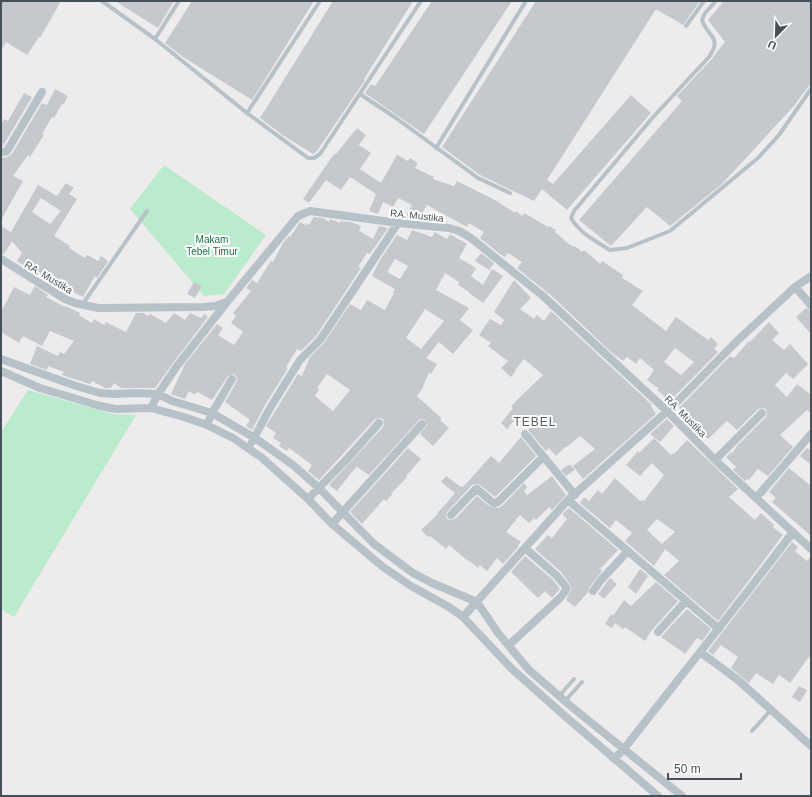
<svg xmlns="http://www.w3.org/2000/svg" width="812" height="797" font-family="Helvetica,sans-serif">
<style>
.green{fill:#baebcc}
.building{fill:#c5c9ce;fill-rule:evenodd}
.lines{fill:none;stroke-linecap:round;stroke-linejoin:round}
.lane{stroke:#b7c1c8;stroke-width:4}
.street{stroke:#b7c1c8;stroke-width:8}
.labels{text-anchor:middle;stroke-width:4;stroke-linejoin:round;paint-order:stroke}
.street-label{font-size:10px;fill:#455058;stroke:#fff}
.park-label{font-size:10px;fill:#1a7444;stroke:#fff}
.quarter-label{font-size:12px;letter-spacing:1px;fill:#595c60;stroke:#fff}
</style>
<rect width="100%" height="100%" fill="#eeebec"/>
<path class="green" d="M164,165L266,235L224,294L204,296L130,209Z
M28,390L113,414L136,415L14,617L1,609V432Z"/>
<path class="building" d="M1,1H61L40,38L39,37L27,55L6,42L1,50Z
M115,1H174L158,28Z
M192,1H314L252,100L183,57L165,43Z
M333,1H413L364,79L365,80L317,151L313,154L284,136L260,118Z
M432,1H512L424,134L365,93L371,84L375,86Z
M536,1H700L683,25L656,9L547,180L553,184L631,95L651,113L567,210L542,189L534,201L480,175L442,147Z
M724,1H811V83L793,107L722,184L670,226L647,207L611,246L579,220L682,101L677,96L712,59L716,53L725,42L708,20Z
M55,89L68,96L64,104H62L54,118L52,117L42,134L44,135L30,157L28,155L13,176L23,181L1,220V158L7,157L12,154L42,103L47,105Z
M24,93L32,97L3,146H1V126L4,119L8,121Z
M357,128L366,135L359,145L371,153L360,169L381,183L397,155L408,161L410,158L418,163L415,168L434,177L433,179L454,186L457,181L497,201L515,213L516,211L522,216L524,213L548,227L549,226L556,230L555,232L570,245L576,247L582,252L584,250L600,264L602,261L623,275L622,278L643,291L632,305L666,331L676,317L708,340L711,337L718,344L714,349L718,352L670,401L657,390L659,389L647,380L654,370L640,358L636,364L627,357L623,361L612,353L554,298L517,268L522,262L508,253L505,257L500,254L480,238L484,232L469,223L467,227L427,205L420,217V220L405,218L412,205L398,198L393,207L383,202L378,214L369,211L376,194L350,177L341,190L326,180L309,203L303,199L334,154H336ZM675,348L694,362L681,375L664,362Z
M66,183L74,188L69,194L77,199L54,236L70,246L69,248L85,258L87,255L98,261L101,256L108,261L97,278L95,276L83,297L55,282L54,285L17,261L22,253L12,241L4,254H1V226L11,232L38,185L57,196ZM41,198L61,211L50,224L32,212Z
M314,217L323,218L329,222L330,219L340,223L341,221L351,222L361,226L359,231L373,239L379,226L388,228L370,254L367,253L358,267L361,268L316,336L301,351L297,349L286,367L288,368L265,405L252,430L246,426L250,420L225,402L237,381V377L234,374H232L228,376L212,400L197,392L195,395L189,391L185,399L171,394L185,364L217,324L223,328L218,335L234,345L243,332L231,323L236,316L233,313L251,291L246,288L252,280L257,283L271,261L273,262L283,243L289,236L290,237L300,222L305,225L306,224L309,225Z
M412,230L432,237L435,232L447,239L450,234L467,244L459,258L476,268L471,276L483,285L492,269L503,276L483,303L469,293V292L458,285L459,282L445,273L436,290L469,308L460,320L473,330L453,354L439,342L426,358L437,364L431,374L429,373L423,386H424L417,396L442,419L440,420L449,428L433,446L420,434L427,425L425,420L420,419L369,475L357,467L351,473L337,491L329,485L383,427L384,424L383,419L380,418L375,419L319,480L308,471L312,465L289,448L287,451L279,446L281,443L273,438L276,433L266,426L298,374L302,376L310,357L324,343L350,304L361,310L367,300L385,310L394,293L393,292L395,289L372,276L380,260L397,235L407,240ZM395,259L408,266L400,279L387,272ZM425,309L444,321L421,349L406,338ZM327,374L350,390L333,411L315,396L319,389L317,388Z
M481,253L494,263L489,270L475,261Z
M514,280L531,298L520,309L534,319L537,315L544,321L551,311L652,405L651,406L656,414L583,479L573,466L595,449L580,436L567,447L566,446L556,456L549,448L546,451L528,430L530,427L518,416L507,429L501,423L513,408L511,407L517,400L543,375L524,359L515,370L516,371L511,377L501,368L508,361L488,346L491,343L479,335L490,319L501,325L504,320L494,312Z
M194,282L202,286L195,298L187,294Z
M35,286L48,295L46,297L65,307V306L80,313L79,315L92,323L94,319L104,325L106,322L126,332L136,313H143L148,316L150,314L166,323L174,313L185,320L190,313L201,318L204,314L208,317L173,363L155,388H121L114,383L111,388H105L92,381L90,384L62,375L64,372L48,366L47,370L30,364L37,346L58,356L60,352L64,354L74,341L50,331L42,346L23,336L19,343L1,332V312L14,287L30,295Z
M806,308L811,310V334L796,317Z
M769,322L779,333L772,340L784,350L790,344L808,364L793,379L786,373L775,385L787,397L797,384L811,395V413L807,410L780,435L793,447L768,476L758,469L749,480L747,479L745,481L733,470L736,467L726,457L731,452L732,453L737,446L766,417L767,414L766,409L763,408L758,409L737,430L727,421L708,439L695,426L693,428L680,411L682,410L679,408L730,356L734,358L749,341L750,342Z
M667,419L674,426L660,442L650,434Z
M521,437L536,456L495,497L480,485L476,484L472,485L447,512L446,516L447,519L450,520L455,519L477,496L489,506L498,508L502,506L524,483L527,487L524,491L527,495L552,476L566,495L552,510L549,507L536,520L534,518L529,523L520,515L506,532L521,542L518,545L519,546L503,564L497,558L487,571L480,565L478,568L468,560V561L449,545L446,549L430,536L428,537L421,530L438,514L437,513L444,506L455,493L441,482L446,476L461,487L462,486L463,487L491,456L499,463Z
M654,438L671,455L673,453L674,454L687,440L738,489L729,497L755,520L761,513L774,525L773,527L783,535L718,621L664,575L679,561L665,549L654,566L625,541L632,533L616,520L610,528L580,503L584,497L589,501L598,490L602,494L615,478L640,501L642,500L644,501L664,475L652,463L640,476L626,465L638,451L639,453ZM657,519L675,532L662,544L647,530Z
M408,448L421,459L406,476L407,477L391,494L392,495L386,501L384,499L362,524L350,512Z
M807,448L811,451V465L800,456Z
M568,465H571L575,470L566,476L561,470Z
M789,468L811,486V536L772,502L776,498L769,492Z
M569,508L618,550L600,569L602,571L589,588L588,592L575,607L566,600L571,590L570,584L561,572L535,549L548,535L552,538L567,519L562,514Z
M792,542L798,547L795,551L807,561L811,556V654L790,683L779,675L773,684L756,673L749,683L731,668L738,657L721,645L713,655L708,651Z
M525,556L553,580L560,589L552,598L545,591L538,598L511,572Z
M640,569L648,576L636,594L628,587Z
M610,578L617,584L604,599L598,594Z
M656,582L678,601L652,630L645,641L625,627L623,629L615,623L612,628L605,624L611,614L613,616L624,600L631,606Z
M687,609L711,629L702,641L697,638L685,654L661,637Z
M799,686L807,690L800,702L792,697Z"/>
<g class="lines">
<path class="lane" d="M102,1L155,39L247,113L308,158H314L320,154L421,1
M716,1L705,13L702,20C707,37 723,36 709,57L654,116L574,211L571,218C580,233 595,241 610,250L627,248L670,231L758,158L779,135L811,89
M686,26L704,1
M155,39L179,1
M360,94L396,118L478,178L510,193
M247,113L320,1
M436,148L526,1
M82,305L147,211
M559,696L574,679
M565,701L582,682
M752,731L770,711"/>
<path class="street" d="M1,152H5L7,151L42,92
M1,259L65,299L75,303L98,308L203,307L215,306L227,302L298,216L310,211L398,223L449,228L459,231L471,238L543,296L667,411L715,460L811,549
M795,287L811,305
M1,359L76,386L100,393L114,394L135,393L158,394L172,401L212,413L255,438L293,465L319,488L374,544L413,573L432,583L477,602L498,633L529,670L573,708L682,796
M1,371L40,388L100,406L116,409L151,408L184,417L207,425L233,438L261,457L308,499L332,524L383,567L411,586L449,607L463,617L512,669L566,717L658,796
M151,408L158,394L177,366L227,302
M207,425L212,413L232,379
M525,434L575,495
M252,442L270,408L300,360L320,340L398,223
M715,460L762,413
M756,498L811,434
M308,499L347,459L379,423
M568,500L719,629
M451,515L476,489H477L492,502L496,503L498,502L543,457
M332,524L422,424
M593,591L601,580L628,551
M463,617L568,500L673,406L737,341L795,287L811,276
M658,632L686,601
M509,645L561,597L566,590V587L557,576L525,548
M700,652L738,680L811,746
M614,759L624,749C680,677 738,605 793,532"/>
</g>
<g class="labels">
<g class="street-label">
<text transform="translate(417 215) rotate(6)" y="4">RA. Mustika</text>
<text transform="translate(49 277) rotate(31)" y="4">RA. Mustika</text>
<text transform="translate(686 416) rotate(45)" y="4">RA. Mustika</text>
</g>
<g class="park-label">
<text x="212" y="243">Makam<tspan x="212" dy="12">Tebel Timur</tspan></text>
</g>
<g class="quarter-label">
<text x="535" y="426">TEBEL</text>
</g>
</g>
<rect width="812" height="797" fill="none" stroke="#455058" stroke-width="4"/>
<g transform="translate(776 36) rotate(203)" stroke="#ffffff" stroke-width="3" paint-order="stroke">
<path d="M0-3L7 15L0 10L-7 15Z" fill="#455058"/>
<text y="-6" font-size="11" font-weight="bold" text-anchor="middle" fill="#455058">U</text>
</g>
<path d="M668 773v6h73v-6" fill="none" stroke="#455058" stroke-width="2"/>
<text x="674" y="773" font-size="12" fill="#455058" stroke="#ffffff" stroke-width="3" paint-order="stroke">50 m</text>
</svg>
